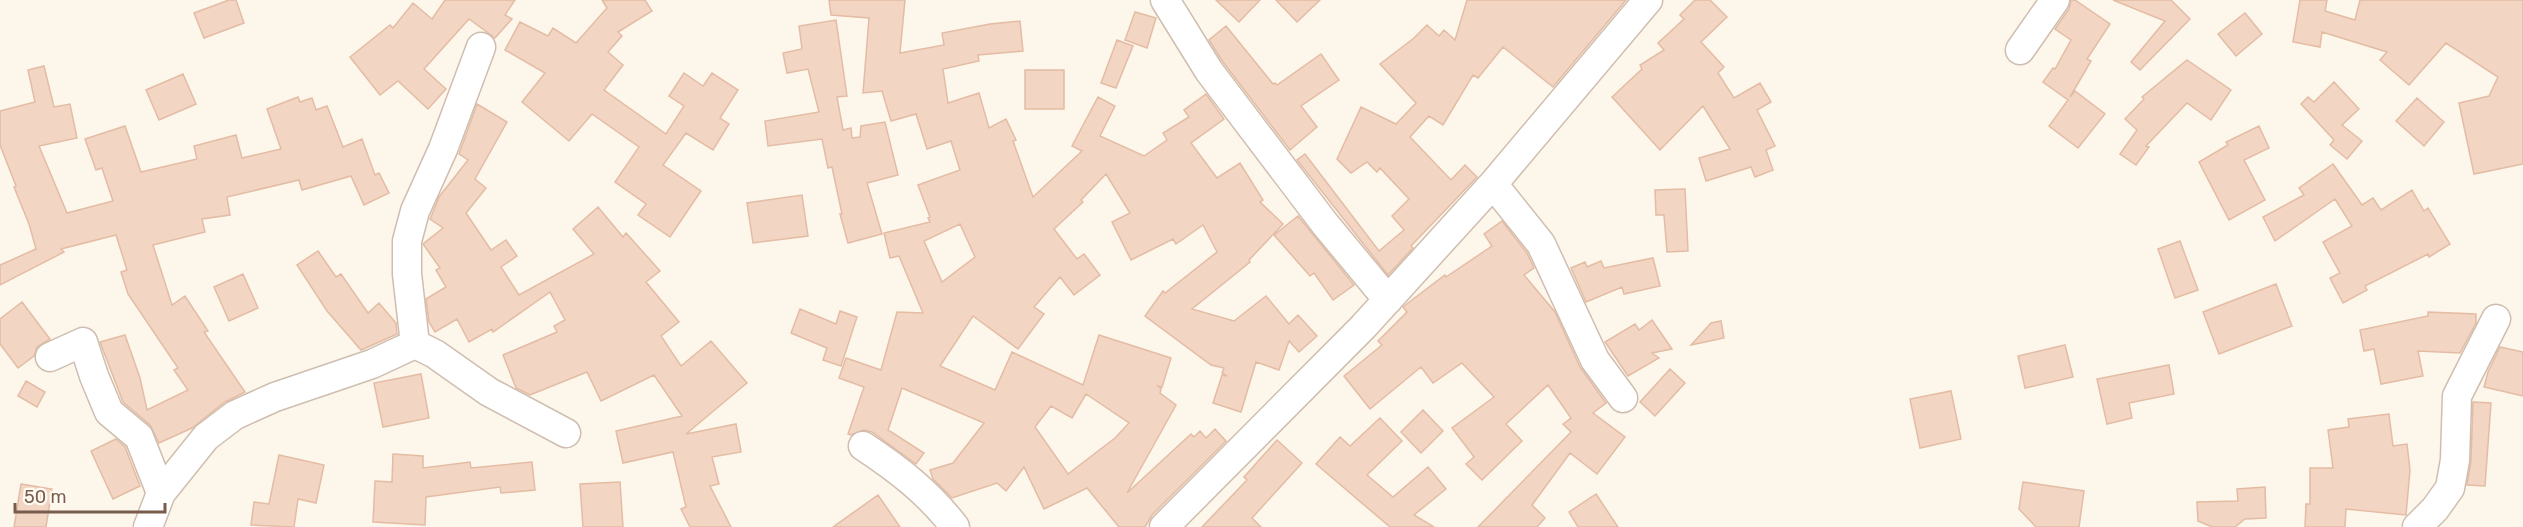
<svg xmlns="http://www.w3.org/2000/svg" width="2523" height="527" font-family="Rubik,sans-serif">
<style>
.building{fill:#f2d5c3;stroke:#e4bca4;stroke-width:1.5;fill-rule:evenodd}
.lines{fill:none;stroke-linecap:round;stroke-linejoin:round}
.minor-casing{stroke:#cfbeb0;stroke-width:31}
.minor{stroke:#fff;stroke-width:28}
</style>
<rect width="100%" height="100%" fill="#fdf6eb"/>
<path class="building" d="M229,0H236L244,23L204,38L194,13Z
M445,0H515L505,15L512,19L495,38L469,19L424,69L446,89L428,109L398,81L380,95L350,57L390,25L393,28L413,3L432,19Z
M602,0H645L652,11L618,32L622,36L608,52L623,65L604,90L666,134L684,106L669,96L684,73L703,86L712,73L738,90L720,118L729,124L713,150L686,133L663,165L701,191L670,237L638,215L646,204L615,182L639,147L592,114L569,141L522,102L545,73L505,50L520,22L548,36L553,28L576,43L607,8Z
M829,0H905L900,53L944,45L942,33L990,24L1020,21L1023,51L978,55L979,61L943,69L948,103L979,93L989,128L1006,119L1016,140L1013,141L1033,197L1082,151L1072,146L1098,97L1115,106L1100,136L1144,156L1167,140L1163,133L1189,117L1184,110L1206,94L1224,119L1191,143L1217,178L1240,163L1263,200L1260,202L1283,224L1249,260L1250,262L1192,309L1234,321L1266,296L1289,324L1298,315L1317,336L1299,352L1289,341L1279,370L1256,362L1241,412L1213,403L1222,375L1227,376L1222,373L1224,368L1211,365L1145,316L1163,291L1165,293L1217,252L1203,225L1176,244L1173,239L1131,260L1112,222L1130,213L1106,174L1081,200L1083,202L1054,229L1077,259L1084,254L1100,275L1074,295L1060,277L1034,307L1044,314L1018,349L973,316L940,366L995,390L1012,352L1083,385L1099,335L1171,358L1162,387L1158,386L1161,389L1160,393L1176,405L1127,493L1191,434L1194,437L1200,431L1206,438L1215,429L1226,441L1152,515L1145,527H1119L1087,488L1044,509L1024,467L1006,491L997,483L952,498L933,479L930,470L953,463L984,423L902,388L888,430L924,453L916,464L872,432L864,430L851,435L848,434L864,387L839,378L846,358L881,370L897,312L923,313L899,256L890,258L884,233L930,222L928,218L930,217L918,185L960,170L951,141L927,149L916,114L891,121L882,91L863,93L869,18L831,15ZM960,224L975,257L942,282L924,241ZM1086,394L1129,423L1115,438L1068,474L1035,427L1051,406L1072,418Z
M1216,0H1260L1239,22Z
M1276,0H1320L1297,22Z
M1467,0H1626L1553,87L1503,47L1478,78L1473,75L1443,125L1429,116L1410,137L1451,180L1465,165L1477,177L1411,246L1413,248L1388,275L1297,160L1305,154L1379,251L1404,230L1392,216L1409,199L1380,168L1377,172L1367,162L1351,173L1337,159L1361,107L1396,124L1416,103L1380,64L1414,38L1427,25L1439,36L1444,30L1455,40Z
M1695,0H1710L1727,17L1701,42L1724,67L1718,73L1734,98L1760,83L1771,102L1757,110L1775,146L1766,150L1773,170L1755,177L1751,167L1706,181L1699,158L1730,149L1703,106L1660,150L1612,97L1642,69L1640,65L1664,50L1658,43L1684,19L1680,15Z
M2071,0H2075L2110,24L2087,59L2091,61L2070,97L2075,91L2105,114L2078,148L2049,126L2068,100L2043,82L2053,68L2055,69L2071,40L2055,29L2069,9Z
M2113,0H2171L2190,19L2140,70L2131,62L2165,21Z
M2300,0H2327L2325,11L2355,20L2360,0H2523V164L2474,174L2459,103L2489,96L2498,77L2446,43L2409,85L2380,60L2387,52L2322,32L2320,47L2293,42Z
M1135,12L1156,18L1147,48L1125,40Z
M2245,13L2262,34L2236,56L2218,34Z
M836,20L847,96L837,97L843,130L851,128L852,138L860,137L861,126L885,122L898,175L867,183L882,234L848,243L840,214H842L832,167L828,168L822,139L768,146L765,121L819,112L808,69L787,73L783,53L802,49L799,26Z
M1226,26L1273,84L1275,83L1277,85L1321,54L1339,80L1301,106L1317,127L1290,150L1223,62L1209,40Z
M1117,40L1133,46L1116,88L1101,83Z
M2187,60L2231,90L2211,120L2187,103L2146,146L2149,147L2136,165L2120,154L2137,130L2125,119L2144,99L2142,97Z
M44,66L54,107L70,104L77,138L39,146L67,213L113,201L102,168L96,170L85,139L125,126L141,172L197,159L194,146L236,135L242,158L281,149L267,109L298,97L300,102L312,98L316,110L327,106L343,147L362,139L375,175L379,173L389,193L364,205L351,176L302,190L299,180L227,197L230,215L202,219L205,232L153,245L172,305L185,296L208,331L204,332L245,392L225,402L192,428L159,443L150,425L123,402L100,342L125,335L140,378L147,410L188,390L174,370L178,368L128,294L121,272L127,270L116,235L61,249L64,252L0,285V265L36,249L29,224L14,187L16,186L0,145V111L35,102L28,70Z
M1025,70H1064V109H1025Z
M183,74L196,104L159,120L146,90Z
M2334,82L2359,109L2342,125L2362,141L2347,159L2330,145L2334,140L2301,104L2308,97L2314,102Z
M2417,98L2444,122L2424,146L2396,121Z
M477,104L507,122L475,179L486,188L466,213L491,250L506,240L517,256L501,267L519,295L594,254L573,229L598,207L623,237L626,233L660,271L646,282L679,322L661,336L681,366L711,341L747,383L686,434L736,424L741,452L712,457L719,484L710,486L731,527H690L681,509L686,507L673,452L623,463L616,431L682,416L654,375L601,401L587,372L530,395L516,388L503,355L557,332L554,326L565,320L550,292L493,332L492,329L469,342L457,319L435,332L429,322L426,299L446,287L436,270L440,268L423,244L443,228L430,219L431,217L439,197L468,160L459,154Z
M2259,126L2269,148L2244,160L2265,200L2229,220L2199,162L2228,145L2226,142Z
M2333,164L2362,205L2373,198L2381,210L2412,190L2424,211L2428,208L2450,244L2429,257L2428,254L2365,286L2367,290L2343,303L2330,278L2340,273L2323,242L2352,226L2335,199L2275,241L2263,217L2304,195L2299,188Z
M1685,189L1688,251L1667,252L1664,215H1656L1655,190Z
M802,195L808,236L753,243L747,203Z
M1298,216L1354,285L1333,300L1314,273L1310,276L1274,235Z
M1502,221L1527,253L1534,268L1524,275L1555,312L1580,367L1606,403L1593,413L1625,437L1597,474L1570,453L1532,505L1545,518L1537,527H1478L1571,432L1563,424L1571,418L1548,385L1506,424L1522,441L1482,480L1466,464L1474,457L1452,428L1494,397L1462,363L1433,383L1421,367L1370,409L1344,376L1382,345L1378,341L1407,312L1403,307L1408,303L1445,275L1446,277L1492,246L1484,234Z
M2180,241L2198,290L2175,298L2158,249Z
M318,251L336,277L341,274L368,313L379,303L396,323L397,334L361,350L327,311L297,265Z
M1653,258L1660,286L1624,294L1622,287L1586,302L1571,268L1585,262L1587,267L1601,261L1604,268Z
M243,274L258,308L229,321L214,287Z
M2276,284L2292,326L2219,354L2203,312Z
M22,302L50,339L37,347L34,356L18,368L0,344V319Z
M800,309L836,324L840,311L857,317L841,366L823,360L827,348L791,333Z
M2428,312L2476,314V323L2460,353L2418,351L2423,376L2381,384L2374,349L2364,351L2360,330L2428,316Z
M1652,320L1672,349L1652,353L1659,358L1628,376L1605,342L1635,324L1639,330Z
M1721,321L1724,338L1691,345L1711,323Z
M2065,345L2073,377L2025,388L2018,356Z
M2500,347L2523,352V396L2484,387L2488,372Z
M2169,365L2174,394L2129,403L2132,418L2107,424L2097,379Z
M1670,369L1685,383L1655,416L1640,402Z
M421,374L429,418L383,427L374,383Z
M26,381L45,392L37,407L18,396Z
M1951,391L1961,439L1920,448L1910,399Z
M2473,402L2491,403L2485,486L2467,485L2471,461Z
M1423,410L1443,431L1421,453L1401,432Z
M2389,414L2393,446L2407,444L2410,470L2406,515L2346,509L2345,527H2305L2306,504H2310V468H2333L2328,430L2349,427L2348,419Z
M1380,418L1402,441L1367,475L1393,497L1428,467L1446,489L1414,515L1434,527H1390L1316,464L1340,437L1350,446Z
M116,439L125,447L140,486L113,499L91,451Z
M1277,440L1302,463L1252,518L1261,527H1202L1247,480L1244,477Z
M393,454L423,456V468L470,462L471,468L532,462L535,490L501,493L500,487L426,497L425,525L373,522L375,481L392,482Z
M279,455L324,465L316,503L298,499L294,527L251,525L254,502L269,504Z
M620,482L623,527H583L580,484Z
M2023,482L2084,491L2079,527H2036L2019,509Z
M21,484L52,489L46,527H14Z
M2265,487L2266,518L2245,519L2235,527H2212L2198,521L2197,502L2238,501L2237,489Z
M1596,494L1618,527H1578L1569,512Z
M878,495L900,527H833Z"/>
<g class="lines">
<g class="minor-casing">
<path id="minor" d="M1165,0L1209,71L1325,224L1388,300
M2020,50L2055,0
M1493,184L1541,244L1595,360L1623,398
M415,344L407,274V241L415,211L443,149L481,47
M50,357L83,342L94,376L109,412L139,437L161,493
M863,446C898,469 929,493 955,527
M148,527L161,493L206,437L235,415L275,397L372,364L415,344L435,354L489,392L566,433
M1164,527L1363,327L1493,184L1648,0
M2417,527L2435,509L2450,488L2455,460L2457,396L2496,319"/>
</g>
<use href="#minor" class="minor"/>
</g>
<path d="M15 503v9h150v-9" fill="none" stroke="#785c4e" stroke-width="3"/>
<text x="24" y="503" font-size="18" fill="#785c4e" stroke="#fffaf2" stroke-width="4.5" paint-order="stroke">50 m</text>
</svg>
